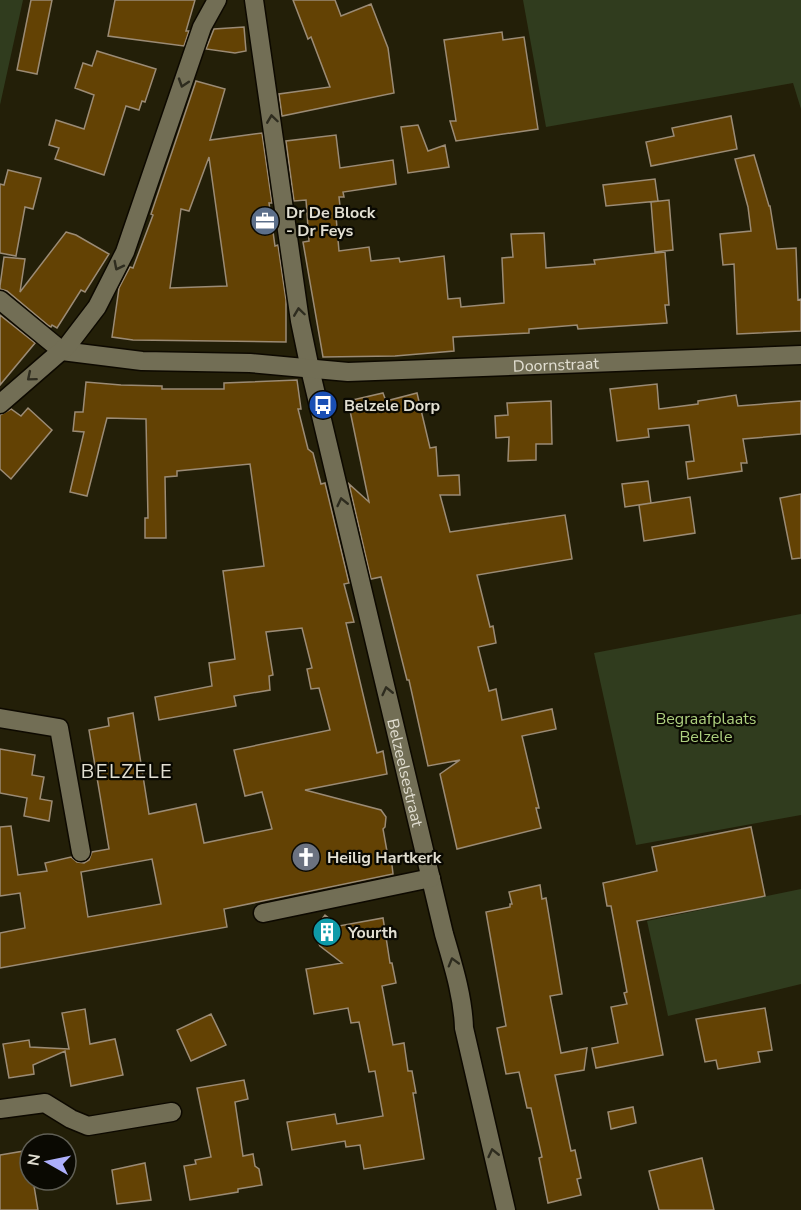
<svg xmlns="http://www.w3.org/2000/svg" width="801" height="1210" font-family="'Nunito Sans',sans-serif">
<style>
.green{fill:#303c1e}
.building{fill:#634204;stroke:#9b8b75;stroke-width:1.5;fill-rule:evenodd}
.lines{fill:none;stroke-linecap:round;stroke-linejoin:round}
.minor-casing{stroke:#0d0900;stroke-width:21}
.minor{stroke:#726e55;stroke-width:18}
.oneway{stroke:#2e2c1f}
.labels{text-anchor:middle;stroke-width:4.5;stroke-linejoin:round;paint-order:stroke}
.poi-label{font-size:16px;font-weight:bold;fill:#e2dfd2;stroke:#0a0902;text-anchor:start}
.street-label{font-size:16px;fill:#e2dfd2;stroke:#0a0902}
.park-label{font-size:16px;fill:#aed07f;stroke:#0a0902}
.quarter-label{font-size:20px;letter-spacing:1.5px;fill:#e2dfd2;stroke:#0a0902}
</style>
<rect width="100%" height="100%" fill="#231f08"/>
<path class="green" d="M0,0H23L0,105Z
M523,0H801V109L793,83L546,127Z
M801,614V815L636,845L594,653Z
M801,889V984L668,1016L647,921Z"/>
<path class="building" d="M31,0H52L37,74L17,70Z
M115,0H195L186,31H189L184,46L108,36Z
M293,0H335L341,16L371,4L388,48L394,93L282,116L279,94L330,87L311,37L308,39Z
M244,27L246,51L235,53L206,49L214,29Z
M502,32L503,40L524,37L538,129L456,141L450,121H456L444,40Z
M97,51L156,69L145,102L142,101L139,110L126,106L104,175L55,159L59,148L49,145L56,120L84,129L94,95L75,88L83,63L92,66Z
M196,81L225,89L210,140L262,133L272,203H269L275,246L278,245L286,300V342L133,340L112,337L119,288L130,267L133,268L153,215L151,214ZM209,157L227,286L170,288L181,209L189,211Z
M731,116L737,149L651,166L646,142L674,136L672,128Z
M418,125L428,151L445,145L449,167L408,173L401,127Z
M336,135L340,168L393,160L396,184L343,192L344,197H339L341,215L336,216L339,251L369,247L371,261L399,258L400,262L444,256L448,299L460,298L461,307L504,303L502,258L513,257L511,234L544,233L546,268L595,264L594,260L665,252L669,305H665L667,323L578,329L577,325L529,329V333L453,337L454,351L395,356L323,357L303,242L309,241L306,200L294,201L286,141Z
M754,155L769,206H770L777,249L796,248L798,300L801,299V331L737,334L734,264L723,265L720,234L751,231L748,207L735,159Z
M8,170L41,178L33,209L25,207L16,256L0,253V184L4,185Z
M655,179L658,201L606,206L603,185Z
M669,200L673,250L655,252L651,202Z
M66,232L76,235L109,254L85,292L81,290L57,328L52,325L51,327L49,326L7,291L0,289V286L4,257L25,259L20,292Z
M0,315L35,343L0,385Z
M297,380L301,409H298L308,449L313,453L321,484L325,483L349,583L344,584L354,622L346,623L377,753L383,751L387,774L305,790L381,810L386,817L385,827L383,829L388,857H391L393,874L224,909L227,927L0,968V933L25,928L20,893L0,896V827L11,826L18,875L47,871L45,863L71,857L77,862L84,863L89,860L92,852L109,849L89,730L109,726L108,718L133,713L149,814L196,804L204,843L272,829L262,792L245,796L234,750L330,730L319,688L311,689L307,669L312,668L302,628L266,632L273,675L269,676L270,690L234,696L236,706L159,720L155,697L212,686L209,663L235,659L223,571L264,566L250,464L177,471V476L165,477L166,538H145V518H148L146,419L107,418L87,496L70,492L84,432L73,431L75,412H83L86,382L121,385L162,386V389H224V383ZM152,859L161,904L88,917L81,872Z
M657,384L659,409L698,404V401L736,395L738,406L801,401V434L743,439L747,463H741L742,471L688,479L686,462L694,461L689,425L648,429L649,437L617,441L610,389Z
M383,393L386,401L417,393L430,448L436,447L438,476L459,475L460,495H440L450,532L565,515L572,559L477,575L490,627L493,626L496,643L478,647L489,691L496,689L502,720L552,709L556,729L522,736L539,808H536L541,828L457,849L440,774L460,760L428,766L409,680H407L381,577L371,579L349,484L369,502L348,401Z
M551,401L552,444H536V460L508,461L509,437L496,438L495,416L508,415L507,403Z
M28,408L52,430L11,479L0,469V415L11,409L21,416Z
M648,481L651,503L625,507L622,484Z
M801,494V558L792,559L780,498Z
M690,497L695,533L644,541L639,505Z
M0,749L35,755L32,775L44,777L40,799L52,801L49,821L24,816L27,798L0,793Z
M751,827L765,896L637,921L663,1055L596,1068L592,1048L618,1043L611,1007L627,1004L624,993L627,992L611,906H607L603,883L657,871L652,847Z
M540,885L542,899L546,898L562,994L550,996L561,1053L587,1048L584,1070L555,1075L571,1151L575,1150L581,1178L577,1179L581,1195L548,1203L539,1158L542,1157L531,1108H527L519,1072L506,1074L497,1028L506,1026L486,912L510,907V904H512L509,892Z
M325,915L339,926L383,918L390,963H392L396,983L382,986L393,1045L404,1043L408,1071H412L416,1093H413L424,1159L364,1169L360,1145L346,1147L345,1141L292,1150L287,1122L335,1114L337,1124L383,1116L375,1071L369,1072L359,1022L351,1023L348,1008L314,1014L306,969L342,963L320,946L314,934L315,928Z
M765,1008L772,1050L758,1052L760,1062L718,1069L716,1060L705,1062L696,1019Z
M85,1009L90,1044L115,1039L123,1075L71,1086L65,1051L33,1065L34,1074L9,1078L3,1044L29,1040L30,1047L69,1049L62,1013Z
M211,1014L226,1045L191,1061L177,1030Z
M244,1080L248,1099L235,1102L243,1156L253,1154L255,1166L259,1169L262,1185L238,1189V1192L190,1200L184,1166L196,1164L195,1160L211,1157L197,1088Z
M633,1107L636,1123L611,1129L608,1112Z
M30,1150V1180H33L38,1210H0V1155Z
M702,1158L714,1210H659L649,1171Z
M145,1163L151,1200L117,1204L112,1170Z"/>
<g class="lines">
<g class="minor-casing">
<g id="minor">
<path id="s1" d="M254,0L300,321L310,369L444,934C453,965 463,996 464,1028L506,1210"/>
<path d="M0,300L62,351"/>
<path id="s2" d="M62,351L142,361L250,363L348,372L801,355"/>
<path d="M0,404L68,345L97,307L125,252L202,27L217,0"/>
<path d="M0,718L59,728L81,852"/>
<path d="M263,913L431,878"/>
<path d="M0,1109L45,1103L71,1119L88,1126L172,1112"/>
</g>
</g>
<use href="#minor" class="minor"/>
</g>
<defs><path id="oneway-chevron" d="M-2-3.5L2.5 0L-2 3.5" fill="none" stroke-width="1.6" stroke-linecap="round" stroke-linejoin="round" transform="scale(1.5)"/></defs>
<g class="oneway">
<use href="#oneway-chevron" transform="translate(183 83) rotate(108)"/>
<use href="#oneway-chevron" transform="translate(272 119) rotate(-98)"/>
<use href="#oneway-chevron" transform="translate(118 266) rotate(117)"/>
<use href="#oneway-chevron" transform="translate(299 312) rotate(-98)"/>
<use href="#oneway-chevron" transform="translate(31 377) rotate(140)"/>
<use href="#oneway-chevron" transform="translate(342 502) rotate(-103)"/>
<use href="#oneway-chevron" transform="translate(387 691) rotate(-103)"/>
<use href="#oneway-chevron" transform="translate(453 962) rotate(-106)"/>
<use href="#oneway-chevron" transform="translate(493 1153) rotate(-103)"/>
</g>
<defs>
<g id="office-disc" transform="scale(1.5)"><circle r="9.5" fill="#5c6f8a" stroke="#0a0902"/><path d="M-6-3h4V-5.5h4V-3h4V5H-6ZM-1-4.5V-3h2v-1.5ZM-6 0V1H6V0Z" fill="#fff"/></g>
<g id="bus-disc" transform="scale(1.5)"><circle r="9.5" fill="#1a4fb4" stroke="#0a0902"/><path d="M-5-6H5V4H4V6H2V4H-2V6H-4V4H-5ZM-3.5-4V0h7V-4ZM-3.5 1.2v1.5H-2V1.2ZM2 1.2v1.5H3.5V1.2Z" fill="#fff"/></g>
<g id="church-disc" transform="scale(1.5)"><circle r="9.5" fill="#6b7280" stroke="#0a0902"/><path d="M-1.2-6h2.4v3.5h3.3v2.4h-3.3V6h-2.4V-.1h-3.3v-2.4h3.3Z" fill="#fff"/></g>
<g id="building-disc" transform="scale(1.5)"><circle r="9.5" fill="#0f9aa8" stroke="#0a0902"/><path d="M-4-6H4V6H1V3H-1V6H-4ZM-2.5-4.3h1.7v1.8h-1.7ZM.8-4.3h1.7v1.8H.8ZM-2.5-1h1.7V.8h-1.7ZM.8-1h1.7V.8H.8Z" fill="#fff"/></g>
</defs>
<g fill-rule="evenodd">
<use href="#office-disc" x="265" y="221"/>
<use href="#bus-disc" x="323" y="405"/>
<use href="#church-disc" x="306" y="857"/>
<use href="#building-disc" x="327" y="932"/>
</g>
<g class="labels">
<g class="poi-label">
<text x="286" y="218">Dr De Block<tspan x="286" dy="18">- Dr Feys</tspan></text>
<text x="344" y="411">Belzele Dorp</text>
<text x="327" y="863">Heilig Hartkerk</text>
<text x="348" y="938">Yourth</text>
</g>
<g class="street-label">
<text dy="6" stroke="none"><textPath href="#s2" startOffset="495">Doornstraat</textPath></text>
<text dy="6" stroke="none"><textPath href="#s1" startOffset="788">Belzeelsestraat</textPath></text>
</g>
<g class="park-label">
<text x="706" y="724">Begraafplaats<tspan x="706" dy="18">Belzele</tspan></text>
</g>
<g class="quarter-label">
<text x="127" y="778">BELZELE</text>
</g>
</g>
<g transform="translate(48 1162) rotate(279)"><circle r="28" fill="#0a0902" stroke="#605f55" stroke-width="1.5"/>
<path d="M0-4.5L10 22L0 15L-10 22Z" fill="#adaffb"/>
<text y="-9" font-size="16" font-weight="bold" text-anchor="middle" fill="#e2dfd2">N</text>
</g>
</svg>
